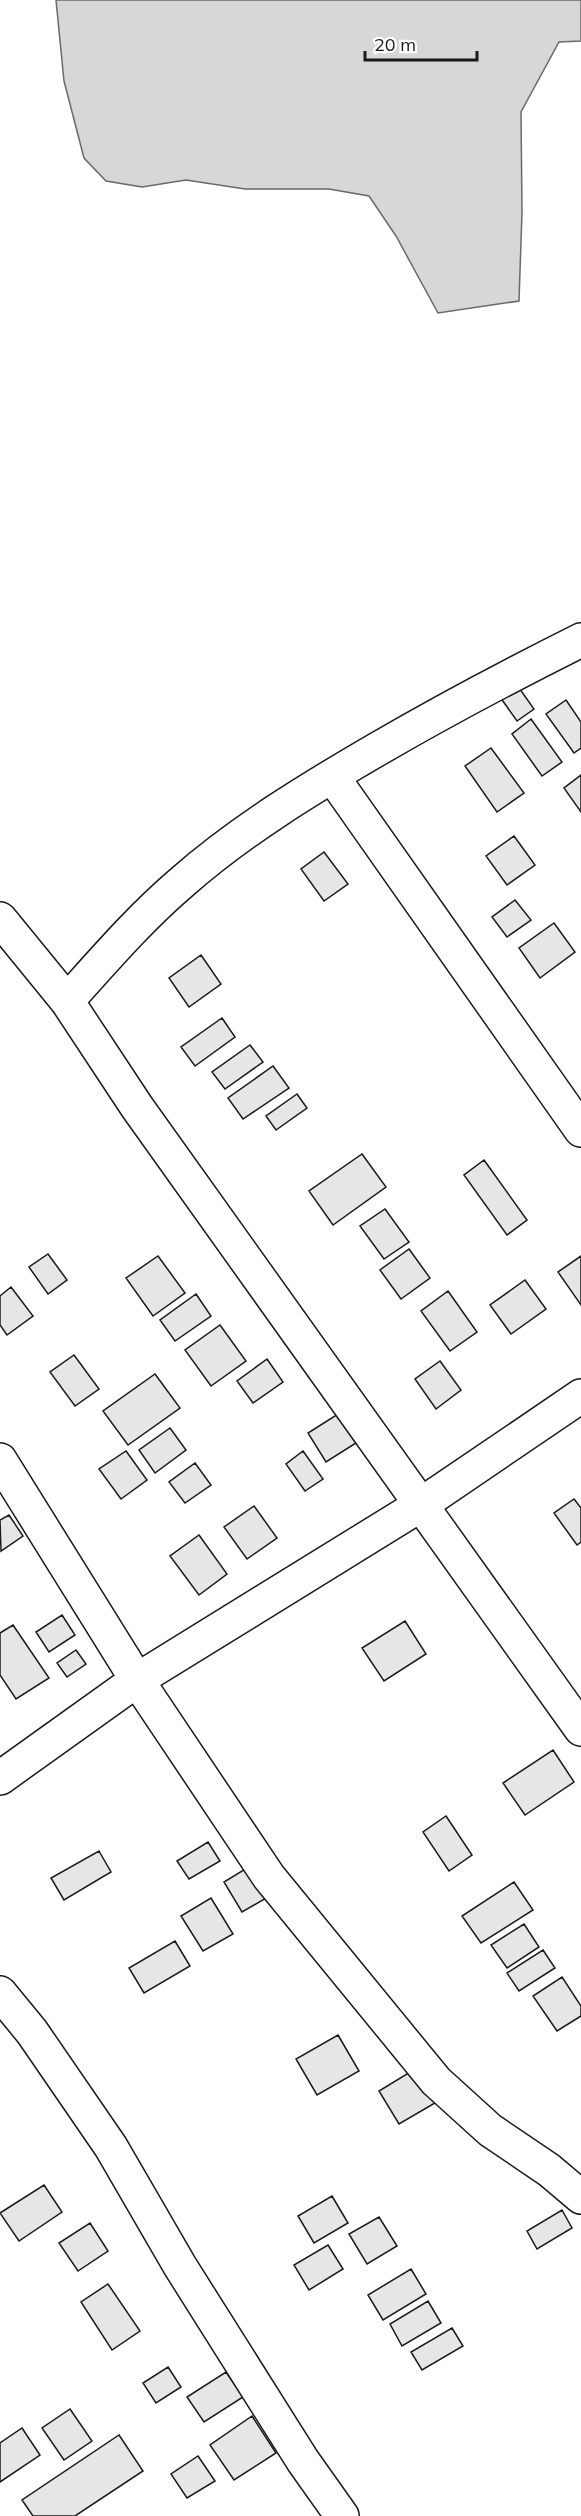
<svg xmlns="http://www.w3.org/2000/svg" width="581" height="2516" font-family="Mulish,sans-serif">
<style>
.water{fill:#d7d7d7;stroke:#6a6a6a;stroke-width:1.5}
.building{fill:#e6e6e6;stroke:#1a1a1a;stroke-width:1.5}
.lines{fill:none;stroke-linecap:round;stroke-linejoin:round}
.minor-casing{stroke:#1a1a1a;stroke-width:36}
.minor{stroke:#fff;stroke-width:33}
</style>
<rect width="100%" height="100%" fill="#fff"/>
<path class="water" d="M56,0H581V41L559,42L521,112L522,212L519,301L438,313L396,236L369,196L329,189H245L186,180L142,187L106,181L84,158L64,81Z"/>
<path class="building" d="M517,685L534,709L517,721L500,697Z
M566,700L581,722V748L574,753L546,714Z
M531,719L562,762L542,776L512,734Z
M491,748L524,793L497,812L465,766Z
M581,775V812L564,788Z
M514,836L535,865L507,885L486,856Z
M324,852L348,884L324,901L301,869Z
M515,900L531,920L507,937L492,917Z
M554,923L575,952L540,978L519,948Z
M201,955L221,984L189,1007L169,978Z
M222,1018L235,1037L195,1066L181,1047Z
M250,1045L263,1062L225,1089L212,1072Z
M273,1066L289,1088L243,1119L228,1098Z
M297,1094L307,1108L276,1130L266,1116Z
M362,1154L386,1187L333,1225L309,1191Z
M484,1160L527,1220L507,1235L464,1175Z
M385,1209L409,1242L384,1259L360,1226Z
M409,1249L430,1278L401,1299L380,1270Z
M48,1254L67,1280L48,1294L29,1267Z
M158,1256L185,1293L153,1316L126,1278Z
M581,1256V1305L558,1272Z
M525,1280L546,1309L511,1334L490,1305Z
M11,1287L33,1316L7,1335L0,1325V1296Z
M448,1291L477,1332L450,1351L421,1311Z
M196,1294L211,1316L175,1341L160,1320Z
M220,1325L246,1361L211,1386L185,1350Z
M74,1355L99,1389L75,1406L50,1372Z
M267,1359L283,1382L253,1403L237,1381Z
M440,1361L461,1390L436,1409L415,1379Z
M155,1374L180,1408L128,1445L103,1411Z
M338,1414L356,1443L326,1462L308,1433Z
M170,1428L186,1450L155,1473L139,1450Z
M126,1451L147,1480L121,1499L99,1469Z
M303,1451L323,1479L305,1491L286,1464Z
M195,1463L211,1485L185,1503L169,1482Z
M574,1499L581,1508V1542L577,1545L554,1513Z
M254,1506L277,1538L247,1559L224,1527Z
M9,1515L23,1536L1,1551L0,1520Z
M199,1535L227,1574L199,1595L170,1556Z
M62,1615L75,1635L49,1652L36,1632Z
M405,1621L426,1654L384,1681L362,1648Z
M13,1625L49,1678L16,1699L0,1675V1633Z
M76,1650L86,1664L67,1677L57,1663Z
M553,1750L574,1782L525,1815L503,1783Z
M446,1816L472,1855L449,1871L423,1832Z
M208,1842L220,1861L189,1879L177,1861Z
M99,1851L111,1872L64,1900L51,1878Z
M255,1863L273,1894L242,1912L224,1882Z
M514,1882L533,1910L481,1943L462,1916Z
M211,1898L233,1934L203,1951L181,1916Z
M524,1924L539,1947L507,1968L491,1945Z
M175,1941L190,1966L144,1993L129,1968Z
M543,1950L555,1968L519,1991L507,1973Z
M562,1977L581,2006V2016L557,2031L533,1996Z
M338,2035L359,2071L317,2095L296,2059Z
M415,2069L435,2103L399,2124L379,2091Z
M44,2185L62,2212L19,2241L0,2213Z
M332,2196L348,2223L314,2243L298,2216Z
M562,2210L572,2228L537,2249L527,2231Z
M379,2217L397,2246L367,2264L349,2234Z
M90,2223L108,2251L78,2271L59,2243Z
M328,2245L343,2269L309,2290L294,2265Z
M411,2269L426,2294L383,2320L368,2295Z
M108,2284L140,2331L112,2350L81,2302Z
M428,2301L441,2323L402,2346L390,2324Z
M452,2328L463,2346L422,2370L411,2352Z
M168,2367L181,2387L156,2403L143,2383Z
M226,2372L243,2397L204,2422L187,2397Z
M70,2409L92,2441L64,2460L42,2428Z
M252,2416L276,2453L234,2480L210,2445Z
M22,2428L40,2455L0,2482V2443Z
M119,2435L143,2471L75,2516H33L22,2500Z
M198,2456L215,2481L187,2498L171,2474Z"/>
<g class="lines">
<g class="minor-casing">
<path id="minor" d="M332,776L581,1130
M0,919L67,1001L137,1107L581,1729
M67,1001C104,960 139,919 181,883C240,831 309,789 376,750C443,711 511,675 581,640
M0,1460L137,1680L269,1877L436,2081L490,2130L549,2170L581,2197
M0,1778L137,1680L422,1504L581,1396
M0,1993L32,2032L111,2147L180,2266L303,2461L342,2516"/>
</g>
<use href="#minor" class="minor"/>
</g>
<path d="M365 51v9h112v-9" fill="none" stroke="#1a1a1a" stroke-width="3"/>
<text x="374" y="51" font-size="18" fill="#1a1a1a" stroke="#ffffff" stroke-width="4.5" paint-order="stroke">20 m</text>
</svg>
